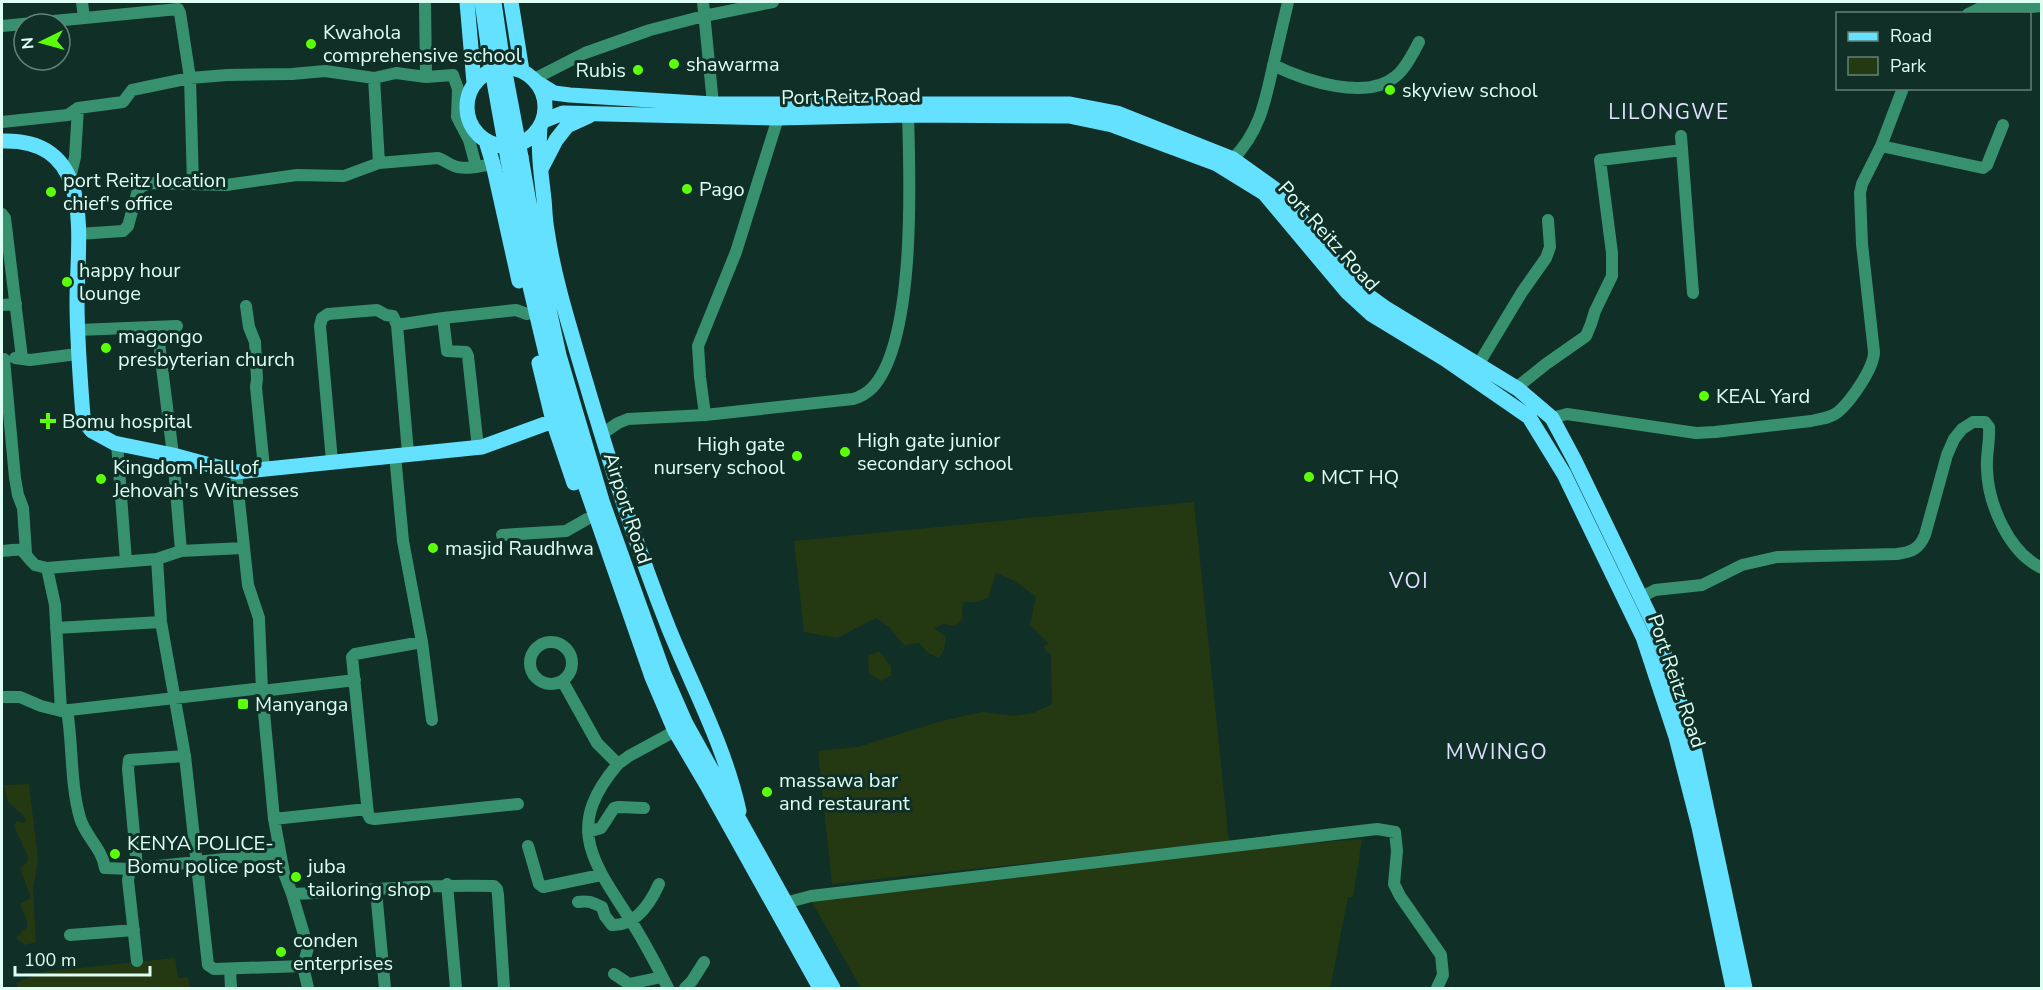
<svg xmlns="http://www.w3.org/2000/svg" width="2043" height="990" font-family="'Nunito Sans',sans-serif">
<style>
.green{fill:#243912}
.lines{fill:none;stroke-linecap:round;stroke-linejoin:round}
.minor{stroke:#37916e;stroke-width:12}
.major{stroke:#64e1ff;stroke-width:15}
.major-bridge{stroke:#64e1ff;stroke-width:15}
.poi-dot{fill:#5bff09;stroke:#102f27;stroke-width:2}
.labels{text-anchor:middle;stroke-width:6;stroke-linejoin:round;paint-order:stroke}
.poi-label{font-size:20px;fill:#ddfff4;stroke:#102f27;text-anchor:start}
.street-label{font-size:20px;fill:#ddfff4;stroke:#102f27}
.neighbourhood-label{font-size:21px;letter-spacing:1.5px;fill:#dfe1ff;stroke:#102f27}
</style>
<rect width="100%" height="100%" fill="#102f27"/>
<path class="green" d="M1194,502L1229,842L832,884L818,751L858,747L938,722L982,712L1014,716L1033,713L1052,704L1051,653L1046,652L1044,646L1049,644L1030,625L1036,597L1015,581L996,573L988,598L976,602H964L962,609L963,618L955,626L944,624L934,628L946,637L944,650L939,658L927,652L919,643L904,645L889,627L876,618L837,638L804,632L794,541Z
M879,651L891,666V675L881,681L869,673L868,656Z
M29,784L38,859L33,889L36,942L25,945L16,938L27,927V921L20,904L31,898L20,868L28,862V857L14,826L17,821L23,823L26,821L23,815L8,802L4,785Z
M1362,839L1354,891L1353,897H1348L1330,988H861L810,899L1201,852Z
M175,958L178,978L188,977L190,988H18L16,983L42,972Z"/>
<g class="lines">
<path class="minor" d="M82,2L84,18
M425,2L426,77
M703,2L713,104
M1968,14L1984,6L2022,8L2042,6
M2,26L178,9L180,13L190,78L193,184
M1273,65C1304,80 1366,102 1396,76C1406,68 1413,53 1419,42
M374,78L379,163
M534,79L585,53L650,30L704,16L773,2
M2,122L68,115L78,108L123,102L132,90L190,78L227,75L292,74L325,71L374,78L396,73L426,77L453,75L458,89L457,117L469,140L476,166
M1681,136L1693,293
M1881,146L1983,168L1987,165L2003,125
M1233,159C1260,131 1265,102 1273,66C1278,44 1283,23 1288,2
M70,178L75,157L78,108
M2,214L5,218L22,358
M78,234L123,231L128,226L138,190L142,186L151,183L226,185L297,175L344,176L379,163L438,158C444,160 447,163 452,165C463,171 481,166 493,164
M2,305L16,304
M246,306L249,327L255,342L257,379L256,387L264,468
M443,318L447,351L466,352L468,356L478,448
M397,325L443,318L516,310L527,314
M157,327L173,455L181,551
M78,330L177,326
M15,358L30,360L77,354
M4,359L15,478L18,495L23,508L26,553
M1478,365L1522,292L1546,258L1550,247L1548,220
M1518,389L1521,384L1546,364L1586,336L1591,324L1595,311L1612,276V253L1600,160L1682,150
M705,415L700,377L698,346L736,252L778,118
M1552,418L1567,414L1696,433L1715,432L1811,421C1820,419 1831,418 1838,412C1851,401 1874,368 1874,352L1862,244L1860,193L1862,184L1881,146L1903,88
M602,434L618,423L628,419L705,415L853,399C860,397 866,394 872,388C916,342 910,178 908,115
M117,444L126,561
M395,455L403,541L422,642L432,720
M332,461L320,326L322,318L328,314L377,310L386,315L393,316L397,325L408,453
M236,472L248,585L259,618L262,691L274,819L284,873L292,894L308,948L303,966L308,988
M502,535L566,531L587,519
M2,551C29,548 18,549 35,565L47,568L157,559L181,551L243,548
M157,559L161,622L185,756L208,965L214,969L303,966
M47,568L55,605L61,711
M1641,597L1655,590L1702,585L1742,565L1777,557L1897,554C1912,552 1919,549 1925,535L1947,455L1954,439L1962,429L1973,422H1985L1989,427C1990,441 1986,455 1987,469C1988,504 2009,553 2042,568
M56,628L161,622
M530 663a21 21 0 1 1 42 0a21 21 0 1 1-42 0Z
M422,642L355,654L352,657L368,814L370,818L375,819L518,804
M563,682L597,743L618,764L629,756L675,731
M262,691L355,680
M2,697H20L41,706L61,711L263,688
M67,710C73,745 70,783 80,818C85,836 102,848 105,868L130,869
M618,764C562,829 595,864 633,924C646,945 657,966 668,988
M274,819L367,809
M588,832L601,828L614,808L619,807L644,808
M528,846L539,884L543,887L601,875
M137,867L128,769L129,760L185,756
M447,884L456,988
M376,891L385,988
M292,894C360,891 427,884 494,886L497,889L498,895L504,988
M578,902C588,900 593,903 602,907L605,916L612,925C636,926 650,904 659,884
M785,903L811,896L1377,829L1395,832L1397,851L1394,884L1400,896L1441,955L1443,975L1437,988
M70,935L134,930
M137,961L128,880L130,869L280,853
M230,969L231,988
M614,974L629,984L662,977
M685,988L692,981L704,962"/>
<path class="major" d="M467,2L474,83
M482,2L490,59
M494,2L502,57
M511,2L522,71
M467 107a39 39 0 1 1 78 0a39 39 0 1 1-78 0Z
M536,82L554,93L570,95L713,104H1070L1117,113L1233,159L1279,192L1355,286L1387,309L1518,389L1552,418L1575,461L1657,631L1692,739L1745,988
M543,121L563,113L778,118L908,115L1069,116L1112,125L1217,164L1264,193L1347,292L1371,314L1445,359L1529,417L1564,474L1643,637L1676,737L1699,827L1733,988
M540,127C538,152 541,174 544,199C545,209 545,220 547,230C554,279 570,328 584,376C609,461 636,546 669,629C694,690 725,747 739,811
M2,141C97,138 77,239 77,301C77,340 80,377 83,416L87,425L92,431L114,443L173,455L236,472L482,447L553,421
M486,141L493,164L519,281
M521,157L542,277L559,355L573,403L602,501L664,674L686,724L833,988
M508,160L528,278L547,358L582,476L652,677L675,731L708,787L820,988
M541,169L556,140L567,126L589,116
M539,363L553,421L574,483"/>
<path class="major-bridge" d="M502,57L521,157
M490,59L508,160"/>
</g>
<g class="poi-dot">
<circle cx="311" cy="44" r="6"/>
<circle cx="674" cy="64" r="6"/>
<circle cx="638" cy="70" r="6"/>
<circle cx="1390" cy="90" r="6"/>
<circle cx="687" cy="189" r="6"/>
<circle cx="51" cy="192" r="6"/>
<circle cx="67" cy="282" r="6"/>
<circle cx="106" cy="348" r="6"/>
<circle cx="1704" cy="396" r="6"/>
<path d="M45 412h6v6h6v6h-6v6h-6v-6h-6v-6h6z"/>
<circle cx="845" cy="452" r="6"/>
<circle cx="797" cy="456" r="6"/>
<circle cx="1309" cy="477" r="6"/>
<circle cx="101" cy="479" r="6"/>
<circle cx="433" cy="548" r="6"/>
<rect x="237" y="698" width="12" height="12" rx="3"/>
<circle cx="767" cy="792" r="6"/>
<circle cx="115" cy="854" r="6"/>
<circle cx="296" cy="877" r="6"/>
<circle cx="281" cy="952" r="6"/>
</g>
<g class="labels">
<g class="poi-label">
<text x="323" y="39">Kwahola<tspan x="323" dy="23">comprehensive school</tspan></text>
<text x="686" y="71">shawarma</text>
<text x="626" y="77" text-anchor="end">Rubis</text>
<text x="1402" y="97">skyview school</text>
<text x="63" y="187">port Reitz location<tspan x="63" dy="23">chief's office</tspan></text>
<text x="699" y="196">Pago</text>
<text x="79" y="277">happy hour<tspan x="79" dy="23">lounge</tspan></text>
<text x="118" y="343">magongo<tspan x="118" dy="23">presbyterian church</tspan></text>
<text x="1716" y="403">KEAL Yard</text>
<text x="62" y="428">Bomu hospital</text>
<text x="857" y="447">High gate junior<tspan x="857" dy="23">secondary school</tspan></text>
<text x="785" y="451" text-anchor="end">High gate<tspan x="785" dy="23">nursery school</tspan></text>
<text x="113" y="474">Kingdom Hall of<tspan x="113" dy="23">Jehovah's Witnesses</tspan></text>
<text x="1321" y="484">MCT HQ</text>
<text x="445" y="555">masjid Raudhwa</text>
<text x="255" y="711">Manyanga</text>
<text x="779" y="787">massawa bar<tspan x="779" dy="23">and restaurant</tspan></text>
<text x="127" y="850">KENYA POLICE-<tspan x="127" dy="23">Bomu police post</tspan></text>
<text x="308" y="873">juba<tspan x="308" dy="23">tailoring shop</tspan></text>
<text x="293" y="947">conden<tspan x="293" dy="23">enterprises</tspan></text>
</g>
<g class="street-label">
<text transform="translate(851 96) rotate(-1)" y="7">Port Reitz Road</text>
<text transform="translate(1329 236) rotate(48)" y="7">Port Reitz Road</text>
<text transform="translate(628 508) rotate(72)" y="7">Airport Road</text>
<text transform="translate(1677 681) rotate(71)" y="7">Port Reitz Road</text>
</g>
<g class="neighbourhood-label">
<text x="1669" y="119">LILONGWE</text>
<text x="1409" y="588">VOI</text>
<text x="1497" y="759">MWINGO</text>
</g>
</g>
<rect width="2043" height="990" fill="none" stroke="#ddfff4" stroke-width="6"/>
<rect x="1836" y="12" width="195" height="78" fill="#102f27" stroke="#628279" stroke-width="1.5"/>
<rect x="1848" y="32" width="30" height="9" fill="#64e1ff" stroke="#628279" stroke-width="1.5"/>
<text x="1890" y="42" font-size="18" fill="#ddfff4">Road</text>
<rect x="1848" y="57" width="30" height="18" fill="#243912" stroke="#628279" stroke-width="1.5"/>
<text x="1890" y="72" font-size="18" fill="#ddfff4">Park</text>
<g transform="translate(42 42) rotate(265)"><circle r="28" fill="#102f27" stroke="#628279" stroke-width="1.5"/>
<path d="M0-4.5L10 22L0 15L-10 22Z" fill="#5bff09"/>
<text y="-9" font-size="16" font-weight="bold" text-anchor="middle" fill="#ddfff4">N</text>
</g>
<path d="M15 966v9h135v-9" fill="none" stroke="#ddfff4" stroke-width="3"/>
<text x="24" y="966" font-size="18" fill="#ddfff4" stroke="#102f27" stroke-width="4.5" paint-order="stroke">100 m</text>
</svg>
